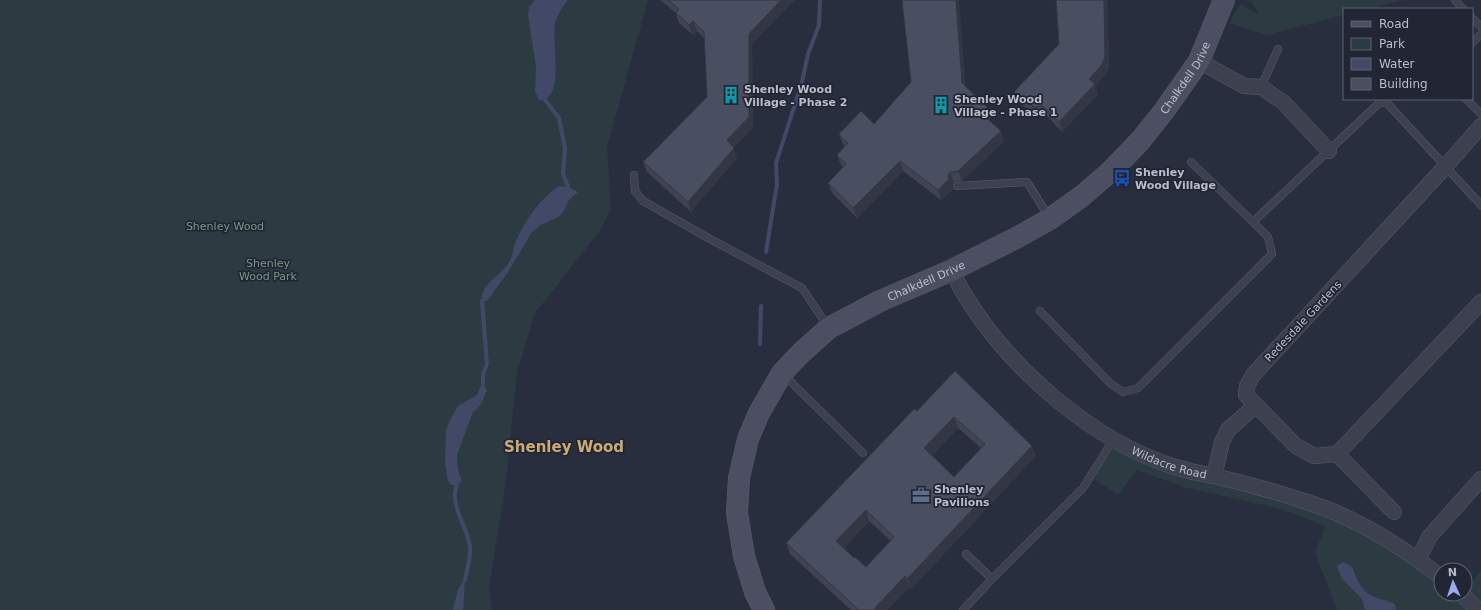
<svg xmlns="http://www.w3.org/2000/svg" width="1481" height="610" font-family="'DejaVu Sans',sans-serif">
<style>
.green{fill:#2c3b41}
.water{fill:#414966}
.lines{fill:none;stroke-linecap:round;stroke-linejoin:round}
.stream{stroke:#414966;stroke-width:4}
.lane-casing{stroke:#585c69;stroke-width:8}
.street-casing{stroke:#585c69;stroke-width:16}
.secondary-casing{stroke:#585c69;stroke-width:22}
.lane{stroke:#3d414f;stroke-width:7}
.street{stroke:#3d414f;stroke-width:15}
.secondary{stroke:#4c4f61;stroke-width:21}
.wall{fill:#3f4353;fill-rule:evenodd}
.shaded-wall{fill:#333743}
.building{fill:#494e60;stroke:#333743;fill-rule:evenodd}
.labels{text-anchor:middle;stroke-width:3.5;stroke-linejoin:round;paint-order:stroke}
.street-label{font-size:11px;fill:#babdc9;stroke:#222634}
.poi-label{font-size:11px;font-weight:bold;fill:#babdc9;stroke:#222634;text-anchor:start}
.park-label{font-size:11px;fill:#749783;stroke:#222634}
.district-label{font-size:15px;font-weight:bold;fill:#caab74;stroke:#222634}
</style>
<rect width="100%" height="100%" fill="#292e3f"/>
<path class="green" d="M0,0H648L607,147L611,209L599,232L535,313L517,372L506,481L489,587L492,610H0Z
M1245,0H1403L1368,9H1344V15L1266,35L1229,23L1240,4L1260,15L1251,2Z
M1117,442L1309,502L1441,577V594H1465V590L1481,571V610H1396L1394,604C1388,601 1380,600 1373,597C1362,593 1357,580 1353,569L1342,579L1362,599L1365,610H1337L1315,552L1326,526L1281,509L1184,487L1137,470L1118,495L1094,479Z"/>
<path class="water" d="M535,0H568C562,7 557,15 555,24C552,43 561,80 550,95C548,99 543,100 539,100L535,91L536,67L528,15L529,7Z
M559,186L568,187L578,192L569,200L564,211L558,217L541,225L532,232L508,272L487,301H482C480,283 502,276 509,262C513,256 513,248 516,241C525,220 540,199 559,186Z
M483,384L487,390C483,398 482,407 473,412L457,455L458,470L462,481L457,485H452L448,481L445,463L446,430L450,420L458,406L477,395L481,385Z
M1343,562L1351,566C1355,571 1355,576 1358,581C1367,599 1379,597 1395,604L1396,610H1365L1362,599L1342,579L1337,566Z
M465,580L463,610H453L458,589Z"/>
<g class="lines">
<path class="stream" d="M801,87L808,54L819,25L820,0
M545,100L559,118L565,148L563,174L568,187
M766,252L777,184L776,163L800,89
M482,301L487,364L483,374V384
M760,344L761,306
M457,485C456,488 454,493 455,497C455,514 468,529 470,547C471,557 467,570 465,580"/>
<g class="lane-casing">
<path id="lane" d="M1455,0L1463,9
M1472,18L1481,27
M1472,43L1481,34
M1261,87L1278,49
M1466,99L1481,114
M1191,162L1253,222
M634,175L635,191L643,201L710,239L802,288L828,327
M957,186L1027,182L1049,217
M1040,311L1111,384L1123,392L1138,388L1272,254L1268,237L1253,222L1378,104L1383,102L1387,103L1481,205
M784,375L863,453
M966,554L992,579L1083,488L1113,440
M963,610L992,579"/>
</g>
<g class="street-casing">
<g id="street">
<path d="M1199,61L1244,86L1261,87L1283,102L1329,151"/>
<path d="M1481,126L1445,167L1253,375L1247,386L1246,395L1296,446L1314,456L1337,454L1481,302"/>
<path id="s1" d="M952,270C956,279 960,288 966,297C1011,370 1093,441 1175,467C1188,471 1201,474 1214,476C1245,483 1277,492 1307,502C1356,517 1401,546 1441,577"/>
<path d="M1337,454L1394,512"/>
<path d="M1214,476L1222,442L1228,430L1256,405"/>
<path d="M1418,559L1430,536L1481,479"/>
<path d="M1462,594L1477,610"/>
</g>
</g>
<g class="secondary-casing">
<g id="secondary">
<path id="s2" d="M764,610L755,592L744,556L737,513L739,478L748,439L759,413L782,373L801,353L829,328L880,301L952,270L1016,238L1050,219L1082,196L1111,171L1140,141L1164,111L1199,61L1224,0"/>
</g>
</g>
<use href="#lane" class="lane"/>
<use href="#street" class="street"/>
<use href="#secondary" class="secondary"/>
</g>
<path class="wall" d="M660,0H794L752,44L753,127L733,148L737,158L691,212L647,172L643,162L707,97L705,39L697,31L693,35L679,23L676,13Z
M959,0L965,86L987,107L991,117L989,120L1004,141L962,181L954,182L952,186L953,189L941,200L903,171L857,218L832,193L828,183L843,167L841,165L837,155L845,146L843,144L839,134L874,124L911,82Z
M1056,0H1107L1109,67L1104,76L1095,86L1098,94L1062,132L1047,116L1038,117L1018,102L1014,92L1059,44Z
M955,371L1036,456L911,589L909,587L887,610H851L790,554L786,543L917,411ZM958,428L981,448L954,477L932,455ZM869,521L891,541L866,567L854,558L844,548Z"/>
<path class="shaded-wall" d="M781,0H794L752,44L753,127L731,150L727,140L749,34Z
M956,0H959L966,93L962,83Z
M1104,0H1107L1109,67L1104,76L1095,86L1098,94L1062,132L1059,122L1089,79Z
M693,21L697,31L693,35L689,25Z
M987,107L991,117L985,124L982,114Z
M1001,131L1004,141L962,181L958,171Z
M734,148L737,158L691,212L688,202Z
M900,161L903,171L857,218L853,208Z
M950,172L954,182L952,186L948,176Z
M949,179L953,189L941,200L938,190Z
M954,417L958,428L928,459L924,448Z
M1032,446L1036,456L911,589L907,579Z
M866,510L869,521L840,552L836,541Z
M905,576L909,587L887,610H873Z"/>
<path class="building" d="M668,0H781L749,34V117L727,140L734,148L688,202L643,162L707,97L704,32L693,21L689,25L676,13L679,9Z
M902,0H956L962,83L987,107L982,114L1001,131L958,171L950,172L948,176L949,179L938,190L900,161L853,208L828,183L846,164L837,155L848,143L839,134L861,111L874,124L911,82Z
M1056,0H1104L1105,57L1101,66L1089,79L1095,84L1059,122L1043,106L1034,107L1014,92L1059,44Z
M955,371L1032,446L907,579L905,576L873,610H859L786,543L914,409L917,411ZM954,417L985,444L954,477L924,448ZM866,510L894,537L866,567L855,557L854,558L836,541Z"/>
<defs>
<g id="building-bare" transform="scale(1.38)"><path d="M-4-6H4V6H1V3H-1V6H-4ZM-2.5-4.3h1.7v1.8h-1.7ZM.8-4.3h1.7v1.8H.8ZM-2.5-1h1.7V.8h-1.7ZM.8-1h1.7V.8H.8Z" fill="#0f9aa8" stroke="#222634" stroke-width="2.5" paint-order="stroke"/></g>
<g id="bus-bare" transform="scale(1.38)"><path d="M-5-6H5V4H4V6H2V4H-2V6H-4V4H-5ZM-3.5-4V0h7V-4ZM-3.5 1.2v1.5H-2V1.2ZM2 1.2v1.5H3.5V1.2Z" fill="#1a4fb4" stroke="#222634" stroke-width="2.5" paint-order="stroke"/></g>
<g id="office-bare" transform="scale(1.38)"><path d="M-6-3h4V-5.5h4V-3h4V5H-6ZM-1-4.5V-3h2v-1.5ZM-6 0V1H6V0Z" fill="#5c6f8a" stroke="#222634" stroke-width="2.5" paint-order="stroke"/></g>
</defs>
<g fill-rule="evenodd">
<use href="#building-bare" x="731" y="95"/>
<use href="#building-bare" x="941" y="105"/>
<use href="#bus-bare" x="1122" y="178"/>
<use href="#office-bare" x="921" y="495"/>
</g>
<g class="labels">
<g class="street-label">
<text dy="4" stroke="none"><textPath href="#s2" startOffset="760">Chalkdell Drive</textPath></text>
<text dy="4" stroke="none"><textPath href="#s2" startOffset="424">Chalkdell Drive</textPath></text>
<text transform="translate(1303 321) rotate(-47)" y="4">Redesdale Gardens</text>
<text dy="4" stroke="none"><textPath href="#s1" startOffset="298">Wildacre Road</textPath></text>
</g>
<g class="poi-label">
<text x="744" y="93">Shenley Wood<tspan x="744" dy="13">Village - Phase 2</tspan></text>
<text x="954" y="103">Shenley Wood<tspan x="954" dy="13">Village - Phase 1</tspan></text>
<text x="1135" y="176">Shenley<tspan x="1135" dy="13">Wood Village</tspan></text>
<text x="934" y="493">Shenley<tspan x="934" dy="13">Pavilions</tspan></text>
</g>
<g class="park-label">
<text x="225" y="230">Shenley Wood</text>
<text x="268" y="267">Shenley<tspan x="268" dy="13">Wood Park</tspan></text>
</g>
<g class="district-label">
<text x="564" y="452">Shenley Wood</text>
</g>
</g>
<rect x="1343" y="8" width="130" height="92" fill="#222634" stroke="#5f6270"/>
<rect x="1351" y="21" width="20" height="6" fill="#4c4f61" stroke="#5f6270"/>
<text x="1379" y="28" font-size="12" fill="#babdc9">Road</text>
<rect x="1351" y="38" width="20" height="12" fill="#2c3b41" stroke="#5f6270"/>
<text x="1379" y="48" font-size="12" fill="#babdc9">Park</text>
<rect x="1351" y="58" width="20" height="12" fill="#414966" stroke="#5f6270"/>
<text x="1379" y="68" font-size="12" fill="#babdc9">Water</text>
<rect x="1351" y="78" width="20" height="12" fill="#494e60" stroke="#5f6270"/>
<text x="1379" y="88" font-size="12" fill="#babdc9">Building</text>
<g transform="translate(1453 582) rotate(357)"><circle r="19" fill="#222634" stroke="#5f6270"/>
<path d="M0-3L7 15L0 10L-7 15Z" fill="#9baaed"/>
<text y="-6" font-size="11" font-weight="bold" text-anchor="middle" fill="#babdc9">N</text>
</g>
</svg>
